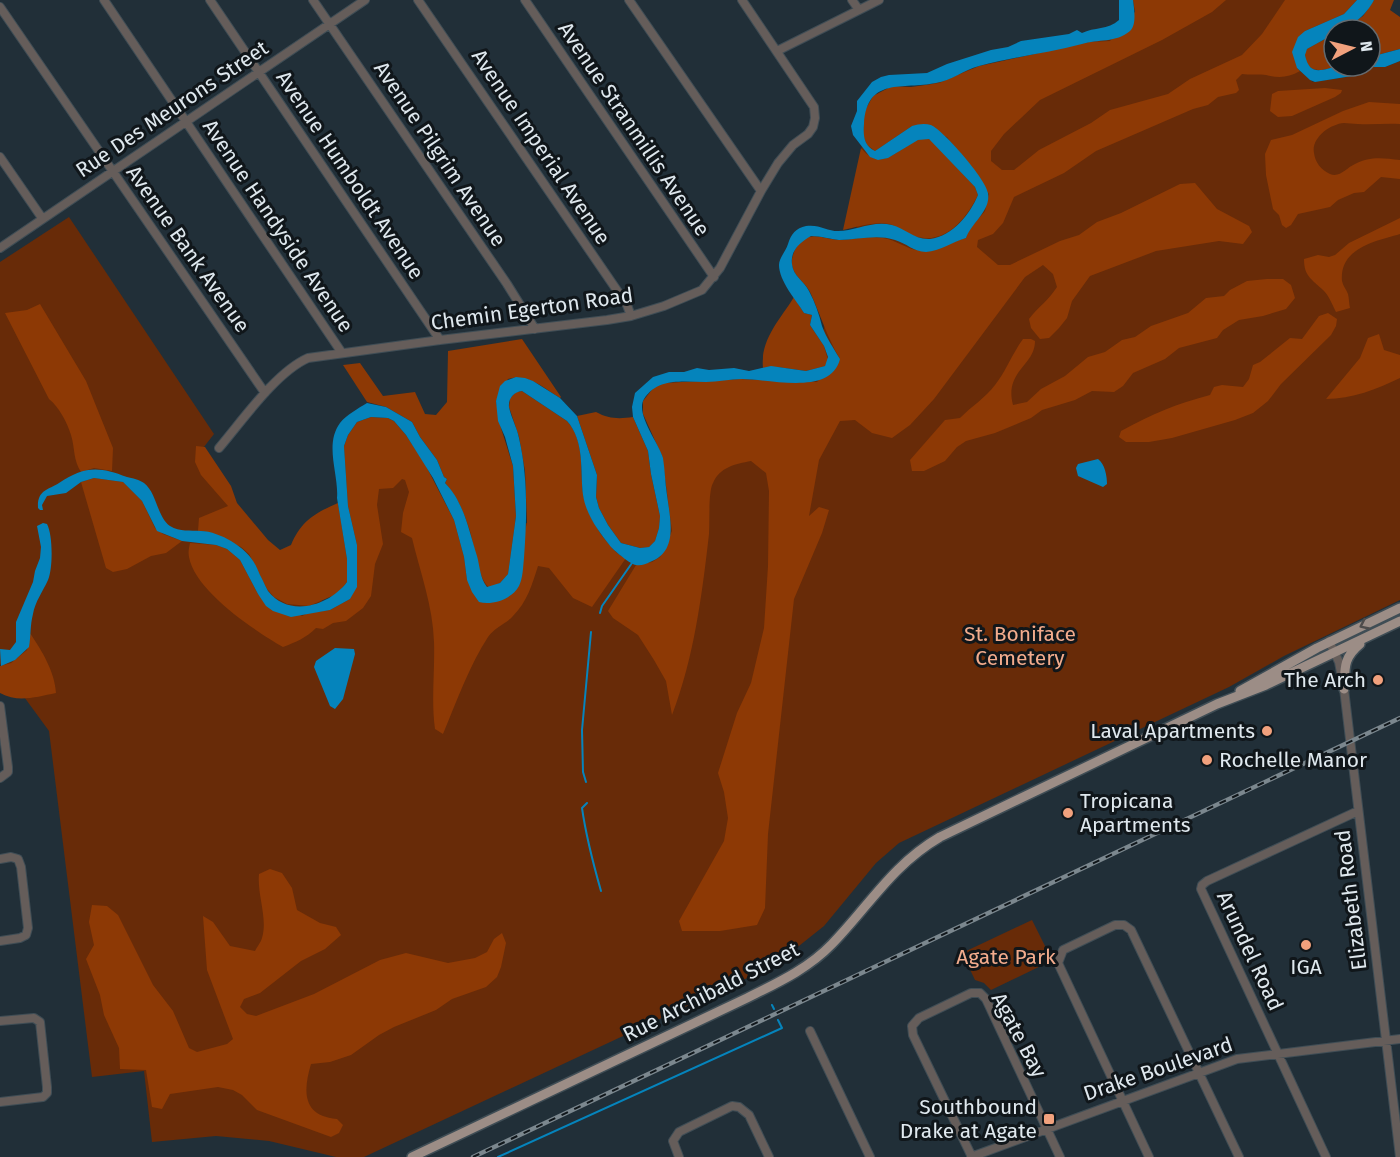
<svg xmlns="http://www.w3.org/2000/svg" width="1400" height="1157" font-family="'Fira Sans',sans-serif">
<style>
.green{fill:#682b08}
.forest{fill:#8d3905}
.water{fill:#0584bc}
.lines{fill:none;stroke-linecap:round;stroke-linejoin:round}
.stream{stroke:#0584bc;stroke-width:2}
.minor-casing{stroke:#3f4d55;stroke-width:10}
.major-casing{stroke:#3f4d55;stroke-width:12}
.minor{stroke:#655d5a;stroke-width:8}
.major{stroke:#9c8d86;stroke-width:9}
.rail-casing{stroke:#7b878e;stroke-width:4.5}
.rail{stroke:#10161a;stroke-width:2;stroke-dasharray:7;stroke-linecap:butt}
.oneway{stroke:#4f4c4b}
.poi-dot{fill:#f1a17d;stroke:#10161a;stroke-width:2}
.labels{text-anchor:middle;stroke-width:6;stroke-linejoin:round;paint-order:stroke}
.street-label{font-size:21px;fill:#dfe8ee;stroke:#10161a}
.park-label{font-size:21px;fill:#f3ac8d;stroke:#10161a}
.poi-label{font-size:21px;fill:#dfe8ee;stroke:#10161a;text-anchor:end}
</style>
<rect width="100%" height="100%" fill="#212f38"/>
<path class="green" d="M1133,0H1357L1297,68L1313,82L1352,76L1366,67H1385L1400,61V600L1284,656L1229,687L899,843L876,863L824,926L775,965L364,1157H336L269,1141L216,1136L152,1142L144,1071L92,1077L49,731L0,664V262L69,217L214,434L200,452L204,470L330,610L344,446L435,485L454,520L527,523L626,558L632,563L667,497L805,382L856,237L864,112L963,71L1089,42L1135,12Z
M1032,920L1049,954V962L991,990L984,983L975,980L962,953Z"/>
<path class="forest" d="M1133,0H1226L1212,12L1162,40L1040,100L1004,134L991,151V161L1002,170H1014L1039,150L1091,123L1110,110L1168,94L1190,79L1242,55L1262,34L1285,0H1357L1344,14L1305,31L1297,68L1300,71C1288,78 1278,78 1266,75C1261,74 1248,75 1242,74L1236,80L1239,90L1236,93L1218,97L1208,105L1193,109L1096,151L1064,173L1014,197L1003,223L993,234L978,240L977,247L998,265H1010L1060,241L1079,235L1097,222L1121,213L1180,184L1195,183L1217,209L1249,226L1252,232L1243,244L1219,241L1156,251L1090,276L1072,301L1067,318L1059,328L1049,338L1040,339L1031,328L1029,319C1038,307 1049,300 1057,287L1053,274L1043,265L1025,277L934,399L910,425L892,438L872,433L855,420L840,421L819,460L809,516L819,507L829,510L822,533L794,599L768,834L765,908L757,925L720,931H682L679,921L724,841L728,818L724,792L718,773L737,713L751,683L764,628L768,566L769,491L766,473L751,461C735,464 720,467 713,483C708,492 710,522 709,534C702,595 694,658 672,715L666,681L654,660L638,635L613,618L608,611L636,565L652,562L660,557L672,531L662,456L643,414V401L654,387L662,383L741,379L817,382L840,359C827,337 820,314 810,292C805,282 794,277 792,265C791,260 793,253 796,248C808,227 825,241 842,240C855,239 869,236 883,238C896,240 907,249 917,250C934,253 950,242 966,238L968,231L985,211L989,194L947,137L912,126L875,151L867,145L863,135L864,112L873,96L892,86L911,87L939,83L979,66L1089,42L1110,41L1135,12Z
M1374,0H1394L1390,10L1400,17V49L1370,57V30H1341L1363,16Z
M1334,34V66H1338C1323,71 1305,76 1305,52L1307,49Z
M1325,88L1342,90L1341,93L1335,97L1292,116L1278,117L1270,111L1272,94L1278,91Z
M1369,102L1400,104V124C1386,123 1372,125 1358,124C1353,124 1348,123 1344,123C1330,124 1311,138 1314,153C1315,162 1321,170 1330,174C1340,178 1346,168 1355,164C1370,156 1383,158 1400,160V179L1381,177L1364,192L1354,193L1338,200L1330,207L1298,214L1291,225L1286,228L1282,225L1279,215L1273,209L1266,175L1265,154L1271,140L1292,135L1343,111Z
M924,138L929,139L934,143L975,187L978,195C966,219 945,246 914,236C906,234 898,226 889,224C875,221 857,227 843,230L861,148C884,176 900,143 924,138Z
M1400,218V234C1376,241 1339,248 1342,281C1343,286 1346,289 1348,294C1349,298 1349,304 1350,308L1336,312C1332,304 1329,296 1324,291C1312,279 1304,277 1304,259L1318,255L1329,257L1335,255L1349,243Z
M1267,279H1283L1291,285L1295,298L1286,309L1263,316L1239,320L1223,330L1217,338L1179,348L1165,359L1133,373L1123,386L1114,392L1092,391L1075,400L1042,410L1031,418L995,433L966,441L957,447L945,461L924,471H912L910,460L945,420L960,418C972,406 985,398 995,385C1006,371 1012,354 1023,339H1031L1035,341C1035,366 1004,371 1013,405L1027,402L1041,389L1065,376L1088,357L1105,352L1122,340L1135,337L1151,326L1188,313L1206,298L1224,296L1230,290L1247,281Z
M794,297L804,313L812,315L810,325L824,346L828,360L825,366L806,371L777,367L763,368C760,339 780,320 794,297Z
M40,304L86,381L113,448L112,471L94,468L81,472C73,460 75,448 71,435C67,422 59,407 49,399L5,313L27,310Z
M1328,313L1337,319L1336,326L1331,335L1281,384L1268,401L1253,413L1235,420L1172,438L1149,442H1126L1119,437L1121,431C1152,414 1176,404 1210,395L1214,387L1222,385L1243,387L1249,379L1253,365L1260,362L1290,338L1302,339L1319,316Z
M1379,334L1384,350L1400,355V378C1377,389 1352,399 1326,399L1360,358L1368,338Z
M522,339L561,397L560,398C544,388 528,373 508,379L496,401L501,428L513,466L516,516L508,574L500,583L490,588C478,581 474,542 469,528C463,511 457,496 445,483L447,479L444,477L437,460L420,437L412,422L386,407L367,402L343,365L360,363L383,396L415,392L425,414L436,415L447,402L448,351Z
M522,391L567,421C585,440 580,470 583,493C586,511 597,530 608,543C614,550 618,555 626,558L592,607L573,598L549,568L538,566C532,585 527,602 513,616C506,624 495,627 488,637C470,664 456,703 443,734L435,729C431,700 435,671 434,642C433,606 420,572 412,538L401,532L403,513L409,492L405,480L402,479L393,488L379,489L377,505L383,544L375,564L371,596L363,608L346,621L333,623L323,629L316,628C306,638 296,642 283,647C255,631 195,591 189,557C188,552 189,548 190,543L216,545L227,549L240,560L258,594L302,616L308,613L330,610L350,599L357,545L348,506L344,446L348,435L357,422L371,417L388,418L394,421L406,435L425,464L454,520L464,557L467,580L507,597L527,523L525,471L519,437L509,407L510,398L516,392Z
M596,412C609,419 619,419 633,417L648,451L651,474L660,516L659,528L655,541L649,547L640,548L621,543L608,525L599,508L596,497L597,475L577,416Z
M196,446L205,447L231,486L237,503L268,540L280,550L291,545C301,521 315,513 338,503L347,559V582L337,594L309,606L287,604L274,597L267,589L249,554L241,547L204,531H198L199,518L228,506L201,475L195,462Z
M94,478L123,482L142,501L155,528L163,534L182,541L166,553L151,556L127,569L113,572L106,568L81,482Z
M30,633C42,651 55,672 56,693C36,697 18,703 0,693V666L11,663L27,650Z
M270,869L282,873L292,888L297,910L320,923L336,927L341,935L325,949L301,961L260,993L244,999L240,1007L247,1014L256,1016L314,994L380,960L406,953L448,963L475,958L487,952L494,939L502,933L506,943L501,967L497,977L486,987L452,999L436,1010L394,1027L379,1035L351,1055L330,1062L311,1064C303,1091 302,1116 337,1119L343,1125L339,1133L331,1137L257,1110L242,1095L233,1090L218,1087L170,1094L162,1109L152,1107L146,1070L120,1069L119,1048L104,1015L100,995L86,959L94,945L89,922L92,905L107,906L118,915L153,985L173,1011L189,1048L197,1052L227,1044L233,1039L207,970L203,916L213,922L230,946L255,951C257,947 261,942 262,938C268,918 257,895 259,874Z"/>
<path class="water" d="M1119,0H1133C1134,8 1137,25 1130,31C1116,43 1098,39 1082,44C1048,53 1013,57 979,66C964,70 951,81 936,83C903,90 867,76 864,124C863,136 864,146 875,151L912,126C918,124 925,123 931,125C944,131 986,179 988,193C991,211 972,222 966,238C952,242 940,251 926,252C914,252 906,243 895,240C876,234 858,240 839,240C830,239 821,236 811,236C801,242 790,250 792,264C793,276 804,281 809,291C815,302 819,314 822,326C826,337 834,349 840,359C831,396 771,379 742,379C730,379 718,382 706,382C684,382 658,377 644,399C635,414 659,443 663,458C665,470 665,483 667,495C670,518 679,552 650,562C646,564 641,566 636,565C630,564 616,552 611,547C599,532 586,515 583,495C580,471 585,441 567,421L522,391C514,392 508,398 509,407C511,417 517,428 519,438C528,477 527,518 524,558C523,567 523,578 519,586C512,599 492,606 479,602L472,592L467,580L464,557L454,520L433,478L406,435L394,421L388,418L371,417L357,422L348,435L344,446L348,506L357,545V587L350,599L330,610L291,617L273,611L266,606L258,594L240,560L227,549L216,545L182,541L157,531L142,501L123,482L94,478L81,482L66,493L47,496L42,505L43,510H40L38,508C37,490 48,490 59,483C84,466 99,466 127,477C132,478 140,480 144,483C157,493 157,517 170,526C180,532 190,530 201,531C210,531 223,536 231,541C246,550 254,559 260,575C263,580 265,586 268,591C289,618 329,606 347,582V559L337,498C339,474 324,445 340,423C346,415 359,408 367,403L386,407L412,422L420,437L437,460L444,477L447,479L445,483C464,502 469,531 477,556C480,567 480,578 487,587L500,583L508,574L516,516L513,466L505,437L498,421L496,401L500,386L505,381L516,377L525,378L533,381L560,398L577,416L597,475L596,497L599,508L608,525L621,543L640,548L649,547L655,541L659,528L660,516L651,474L648,451L633,417L632,407L635,393L653,377L669,372H684L697,368L709,370L734,368L749,371L771,366L806,371L825,366L828,357L824,346L810,325L812,315L804,313C796,300 779,281 779,265C779,258 786,251 788,244C791,234 796,228 806,226C819,224 827,231 838,231C855,231 873,220 892,225C905,228 914,240 930,239C953,236 970,214 978,195L975,187L929,139L918,140L888,158L878,160L870,157L853,135L851,126L857,111V101L872,82L881,77L889,75L927,73L947,64L991,50L1008,47L1021,41L1069,34L1077,30L1082,33C1094,27 1108,30 1119,20Z
M1357,0H1374C1367,14 1350,30 1334,30V34L1307,49L1305,55C1310,79 1324,68 1340,66C1350,65 1360,66 1370,66V57L1400,49V61L1385,67H1366L1352,76L1315,82L1310,80L1297,68L1292,52L1298,37L1305,31L1344,14Z
M1098,459C1105,464 1107,476 1107,484L1103,487L1078,476L1076,468L1078,464Z
M43,523L47,524C53,535 53,569 48,580C43,591 35,602 33,614C30,625 31,636 29,647L15,660L1,666L0,649L10,650L16,642V622L33,582L35,571L40,558L41,547L37,526Z
M335,648L354,649L355,654L343,699L335,709L330,706L314,667L316,661Z"/>
<g class="lines">
<path class="stream" d="M600,613L602,606L632,563
M586,782L583,772L582,730L591,632
M587,803L582,808C586,836 593,863 601,891
M772,1005L774,1009
M498,1157L782,1028L778,1020"/>
<g class="minor-casing">
<path id="minor" d="M104,0L342,353
M210,0L440,340
M313,0L507,284L535,329
M418,0L627,305L631,316
M525,0L714,277
M629,0L761,191
M852,0L859,10
M0,7L265,393
M777,51L879,0
M0,157L42,218
M0,248L365,0
M219,448C242,421 276,372 308,358L440,340L607,320L631,316L664,306L702,290L720,268L761,191L778,163L793,145L808,134L813,127L815,118L814,107L742,0
M1329,641L1339,662L1344,689L1400,1157
M0,706L8,767V772L0,778
M0,859L11,857L18,859L21,867L28,928L26,935L20,938L0,941
M0,1021L34,1018L40,1022L47,1087V1093L43,1097L0,1102
M810,1031L870,1157
M679,1157L673,1141L679,1132L732,1106L739,1107L749,1115L769,1157
M971,1157L1237,1059L1400,1039
M972,1157L913,1035L912,1026L919,1018L971,993H980L986,999L1060,1157
M1149,1157L1058,963L1063,950L1115,925H1124L1131,930L1239,1157
M1326,1157L1201,889L1202,885L1207,881L1358,811"/>
</g>
<g class="major-casing">
<path id="major" d="M1344,689C1345,668 1343,658 1360,644
M1240,691L1317,648L1400,608
M412,1157L747,998C777,983 808,969 832,944C869,906 892,865 940,837L1217,704L1266,685L1400,621"/>
</g>
<use href="#minor" class="minor"/>
<use href="#major" class="major"/>
<g class="rail-casing">
<path id="rail" d="M473,1157L1400,718"/>
</g>
<use href="#rail" class="rail"/>
</g>
<defs><path id="oneway-chevron" d="M-2-3.5L2.5 0L-2 3.5" fill="none" stroke-width="1.6" stroke-linecap="round" stroke-linejoin="round" transform="scale(1.5)"/></defs>
<use class="oneway" href="#oneway-chevron" transform="translate(1364 625) rotate(155)"/>
<g class="poi-dot">
<circle cx="1378" cy="680" r="6"/>
<circle cx="1267" cy="731" r="6"/>
<circle cx="1207" cy="760" r="6"/>
<circle cx="1068" cy="813" r="6"/>
<circle cx="1306" cy="945" r="6"/>
<rect x="1043" y="1113" width="12" height="12" rx="3"/>
</g>
<g class="labels">
<g class="street-label">
<text transform="translate(172 109) rotate(-34)" y="7">Rue Des Meurons Street</text>
<text transform="translate(634 129) rotate(56)" y="7">Avenue Stranmillis Avenue</text>
<text transform="translate(541 147) rotate(56)" y="7">Avenue Imperial Avenue</text>
<text transform="translate(440 154) rotate(56)" y="7">Avenue Pilgrim Avenue</text>
<text transform="translate(350 175) rotate(56)" y="7">Avenue Humboldt Avenue</text>
<text transform="translate(278 226) rotate(56)" y="7">Avenue Handyside Avenue</text>
<text transform="translate(188 249) rotate(55)" y="7">Avenue Bank Avenue</text>
<text transform="translate(532 309) rotate(-8)" y="7">Chemin Egerton Road</text>
<text transform="translate(1351 900) rotate(-97)" y="7">Elizabeth Road</text>
<text transform="translate(1250 951) rotate(65)" y="7">Arundel Road</text>
<text transform="translate(711 992) rotate(-27)" y="7">Rue Archibald Street</text>
<text transform="translate(1019 1035) rotate(62)" y="7">Agate Bay</text>
<text transform="translate(1158 1069) rotate(-19)" y="7">Drake Boulevard</text>
</g>
<g class="park-label">
<text x="1020" y="641">St. Boniface<tspan x="1020" dy="24">Cemetery</tspan></text>
<text x="1006" y="964">Agate Park</text>
</g>
<g class="poi-label">
<text x="1366" y="687">The Arch</text>
<text x="1255" y="738">Laval Apartments</text>
<text x="1219" y="767" text-anchor="start">Rochelle Manor</text>
<text x="1080" y="808" text-anchor="start">Tropicana<tspan x="1080" dy="24">Apartments</tspan></text>
<text x="1306" y="974" text-anchor="middle">IGA</text>
<text x="1037" y="1114">Southbound<tspan x="1037" dy="24">Drake at Agate</tspan></text>
</g>
</g>
<g transform="translate(1352 48) rotate(83)"><circle r="28" fill="#10161a" stroke="#636a6f" stroke-width="1.5"/>
<path d="M0-4.5L10 22L0 15L-10 22Z" fill="#f1a17d"/>
<text y="-9" font-size="16" font-weight="bold" text-anchor="middle" fill="#dfe8ee">N</text>
</g>
</svg>
